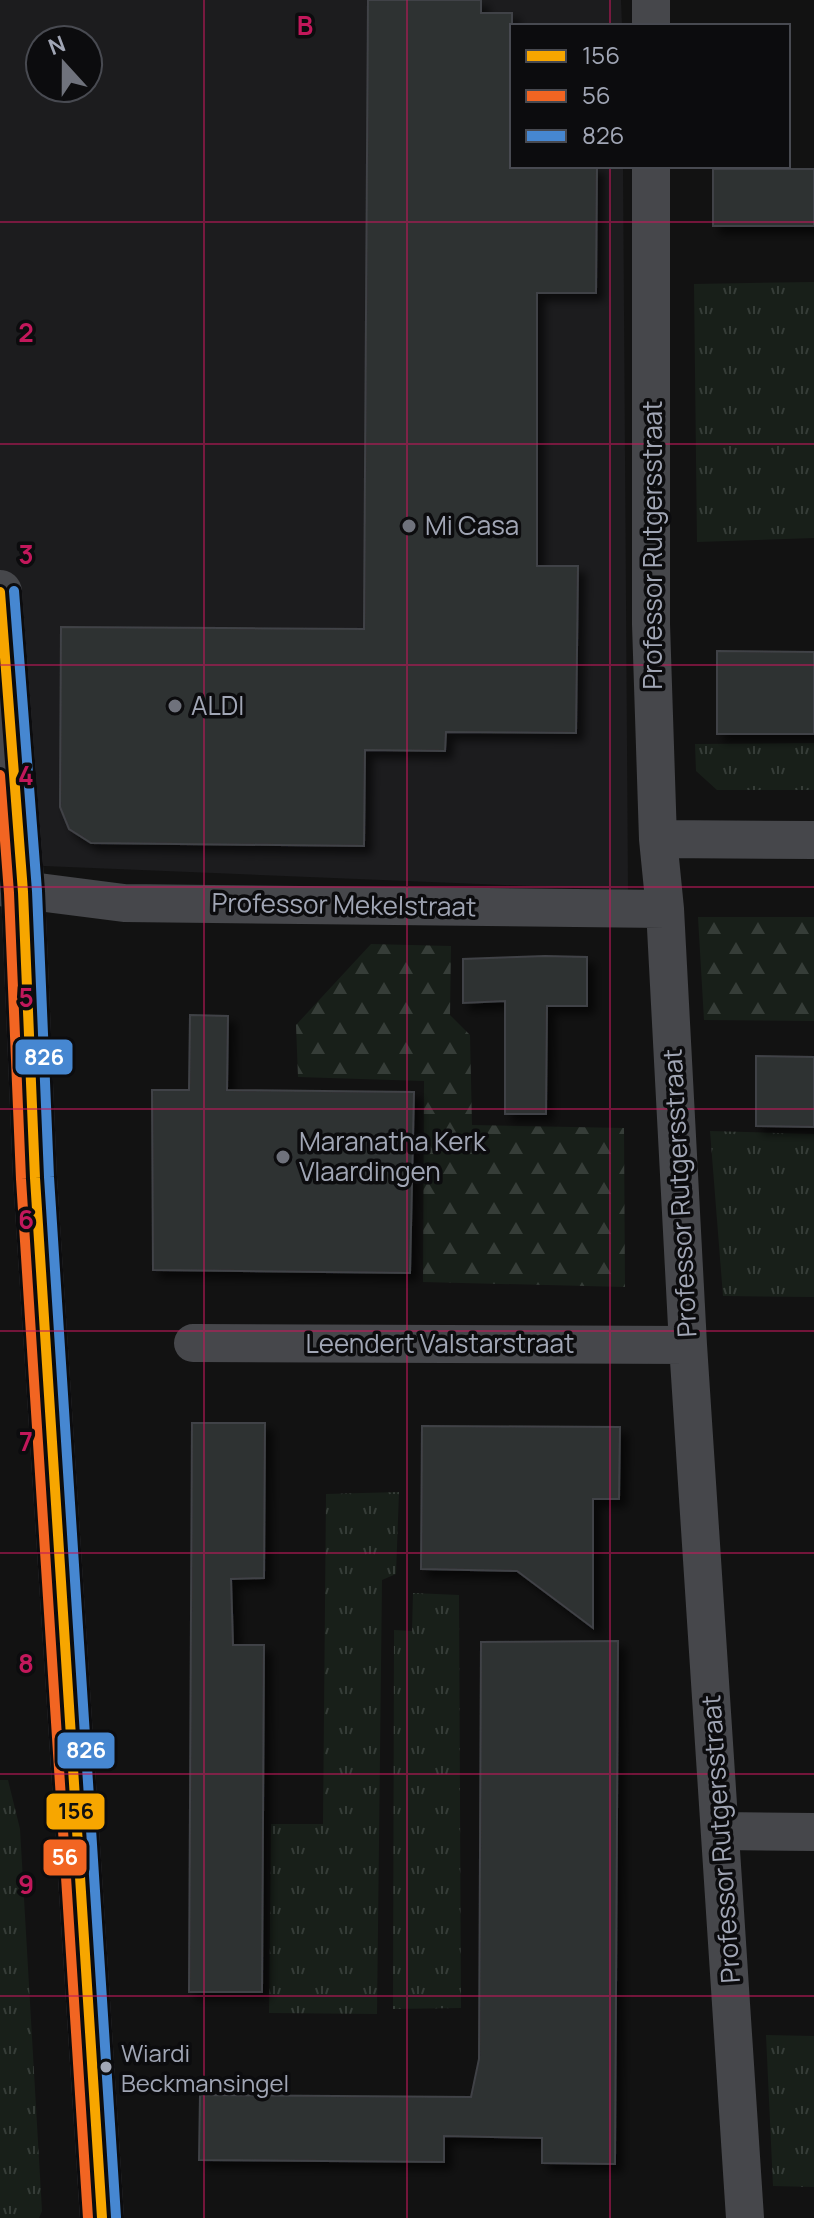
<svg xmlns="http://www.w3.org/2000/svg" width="814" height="2218" font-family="Manrope,sans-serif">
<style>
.built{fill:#1c1c1e;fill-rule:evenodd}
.grass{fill:url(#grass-tufts)}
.forest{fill:url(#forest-firs)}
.building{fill:#2f3032;stroke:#404246;stroke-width:2;filter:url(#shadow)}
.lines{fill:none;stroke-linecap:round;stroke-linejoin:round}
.minor{stroke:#46474b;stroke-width:38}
.tertiary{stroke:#46474b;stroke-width:44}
.bus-1-casing{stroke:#0c0c0e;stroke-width:16}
.bus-2-casing{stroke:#0c0c0e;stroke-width:16}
.bus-3-casing{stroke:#0c0c0e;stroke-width:16}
.bus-1{stroke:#f7a600;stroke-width:10}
.bus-2{stroke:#f26522;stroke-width:10}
.bus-3{stroke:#4687d1;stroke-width:10}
.grid{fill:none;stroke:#c2185b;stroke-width:2;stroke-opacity:0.55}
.poi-dot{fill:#6f727c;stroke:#0c0c0e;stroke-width:3}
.bus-dot{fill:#a1a6b5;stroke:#0c0c0e;stroke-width:3}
.labels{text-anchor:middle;stroke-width:7;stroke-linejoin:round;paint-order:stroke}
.bus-label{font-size:24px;fill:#a1a6b5;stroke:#0c0c0e;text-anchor:start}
.poi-label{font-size:26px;fill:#a1a6b5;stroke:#0c0c0e;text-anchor:start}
.street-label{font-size:26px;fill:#a1a6b5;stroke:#0c0c0e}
.grid-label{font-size:26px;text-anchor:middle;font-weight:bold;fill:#c2185b;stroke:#0c0c0e;stroke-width:7;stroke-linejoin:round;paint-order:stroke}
.line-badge{stroke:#0c0c0e;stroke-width:3}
.badge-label{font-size:22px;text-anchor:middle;font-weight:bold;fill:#fff}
.pale-badge-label{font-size:22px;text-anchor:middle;font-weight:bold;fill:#111}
</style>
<defs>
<pattern id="grass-tufts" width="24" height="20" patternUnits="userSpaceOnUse" patternTransform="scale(2)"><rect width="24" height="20" fill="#181f19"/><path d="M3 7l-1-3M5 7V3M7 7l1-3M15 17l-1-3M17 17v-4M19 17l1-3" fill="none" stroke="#363d38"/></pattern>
<pattern id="forest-firs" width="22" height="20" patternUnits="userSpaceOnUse" patternTransform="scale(2)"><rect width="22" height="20" fill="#181f19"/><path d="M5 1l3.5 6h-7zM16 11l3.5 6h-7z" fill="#363d38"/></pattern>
<filter id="shadow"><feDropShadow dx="7" dy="7" stdDeviation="4" flood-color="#0009"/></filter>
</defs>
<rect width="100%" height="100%" fill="#121212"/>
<path class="built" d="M0,0H621L622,26H512V166H623L628,890L44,866L0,861ZM40,40H88V88H40Z"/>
<path class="grass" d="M814,282V538L697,542L694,284Z
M814,743V790H717L696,771L695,744Z
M710,1131L814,1134V1297L723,1296Z
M399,1492L396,1574L382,1580L377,2014L269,2013L271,1824H323L326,1494Z
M413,1593L459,1595L461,2008L393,2009L394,1630L412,1631Z
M0,1780H8L20,1829L42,2211L39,2218H0Z
M766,2035L814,2036V2187L773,2186Z"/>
<path class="forest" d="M698,917H814V1021L704,1020Z
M371,944L451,946L450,1015L470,1035L472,1125L624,1128L625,1287L423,1282L424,1081L298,1077L296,1025Z"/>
<path class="building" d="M368,0H481V13H512V166H597L596,293H537V566H578L576,733L446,732L445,751L365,750L364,846L91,843L69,829L60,807L61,627L364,629Z
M713,169H814V226H713Z
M717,651L814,652V734H717Z
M545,956L587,957V1006H547L546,1114H505V1001L463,1003V959Z
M190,1015L228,1016L227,1090L414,1092L410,1273L153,1270L152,1090H189Z
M756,1056L814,1057V1127L756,1126Z
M192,1423H265L264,1578L231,1579L233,1645H264L262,1992H189Z
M422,1426L620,1427L619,1499H593V1628L517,1571L421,1569Z
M618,1641L615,2164L542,2163V2138L444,2136V2162L199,2160L200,2095L471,2097L479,2059L481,1642Z"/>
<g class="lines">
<path class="minor" d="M651,26V0
M651,166V624L658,839L665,909L688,1345L745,2218
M658,839L814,840
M0,887L124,903L665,909
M193,1343L688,1345
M720,1831L814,1832"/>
<path class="tertiary" d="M0,592L23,892L35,1178L102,2218"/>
<g class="bus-1-casing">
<path id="bus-1" d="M0,592L23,892L35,1178L102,2218"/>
</g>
<g class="bus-2-casing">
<path id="bus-2" d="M0,775L9,893L21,1179L88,2218"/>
</g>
<g class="bus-3-casing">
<path id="bus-3" d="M14,591L37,891L49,1177L116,2217"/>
</g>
<use href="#bus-1" class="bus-1"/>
<use href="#bus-2" class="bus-2"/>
<use href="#bus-3" class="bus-3"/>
</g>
<path class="grid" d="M204,0V2218M407,0V2218M610,0V26M610,166V2218M0,222H814M0,444H814M0,665H814M0,887H814M0,1109H814M0,1331H814M0,1553H814M0,1774H814M0,1996H814"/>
<g class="poi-dot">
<circle cx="409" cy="526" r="8"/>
<circle cx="175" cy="706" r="8"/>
<circle cx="283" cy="1157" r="8"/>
</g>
<circle class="bus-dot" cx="106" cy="2067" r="7"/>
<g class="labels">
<g class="bus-label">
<text x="121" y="2062">Wiardi<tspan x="121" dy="30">Beckmansingel</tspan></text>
</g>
<g class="poi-label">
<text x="425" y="535">Mi Casa</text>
<text x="191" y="715">ALDI</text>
<text x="299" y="1151">Maranatha Kerk<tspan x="299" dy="30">Vlaardingen</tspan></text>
</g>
<g class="street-label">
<text transform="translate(653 545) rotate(-90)" y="9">Professor Rutgersstraat</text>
<text transform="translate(344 905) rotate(1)" y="9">Professor Mekelstraat</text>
<text transform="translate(680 1193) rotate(-93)" y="9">Professor Rutgersstraat</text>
<text x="440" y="1353">Leendert Valstarstraat</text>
<text transform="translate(721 1839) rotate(-94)" y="9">Professor Rutgersstraat</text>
</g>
</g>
<g class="grid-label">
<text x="305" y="35">B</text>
<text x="26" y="342">2</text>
<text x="26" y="564">3</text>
<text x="26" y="785">4</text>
<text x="26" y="1007">5</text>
<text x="26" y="1229">6</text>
<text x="26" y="1451">7</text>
<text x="26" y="1673">8</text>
<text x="26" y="1894">9</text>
</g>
<g class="line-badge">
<rect x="14" y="1038" width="60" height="38" rx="8" fill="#4687d1"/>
<rect x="56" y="1731" width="60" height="39" rx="8" fill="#4687d1"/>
<rect x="45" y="1792" width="61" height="39" rx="8" fill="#f7a600"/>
<rect x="42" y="1838" width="46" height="39" rx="8" fill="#f26522"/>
</g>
<g class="badge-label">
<text x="44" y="1065">826</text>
<text x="86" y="1758">826</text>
<text x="65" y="1865">56</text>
</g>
<g class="pale-badge-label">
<text x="76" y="1819">156</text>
</g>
<rect x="510" y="24" width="280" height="144" fill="#0c0c0e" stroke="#484a51" stroke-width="2"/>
<rect x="526" y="50" width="40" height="12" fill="#f7a600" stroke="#484a51" stroke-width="2"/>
<text x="582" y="64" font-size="24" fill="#a1a6b5">156</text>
<rect x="526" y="90" width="40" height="12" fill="#f26522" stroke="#484a51" stroke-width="2"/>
<text x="582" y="104" font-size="24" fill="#a1a6b5">56</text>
<rect x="526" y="130" width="40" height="12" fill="#4687d1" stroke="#484a51" stroke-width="2"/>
<text x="582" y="144" font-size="24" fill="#a1a6b5">826</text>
<g transform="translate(64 64) rotate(339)"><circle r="38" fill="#0c0c0e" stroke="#484a51" stroke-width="2"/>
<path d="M0-6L14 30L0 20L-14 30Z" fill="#6f727c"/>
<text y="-12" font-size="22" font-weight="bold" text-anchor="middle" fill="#a1a6b5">N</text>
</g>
</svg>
